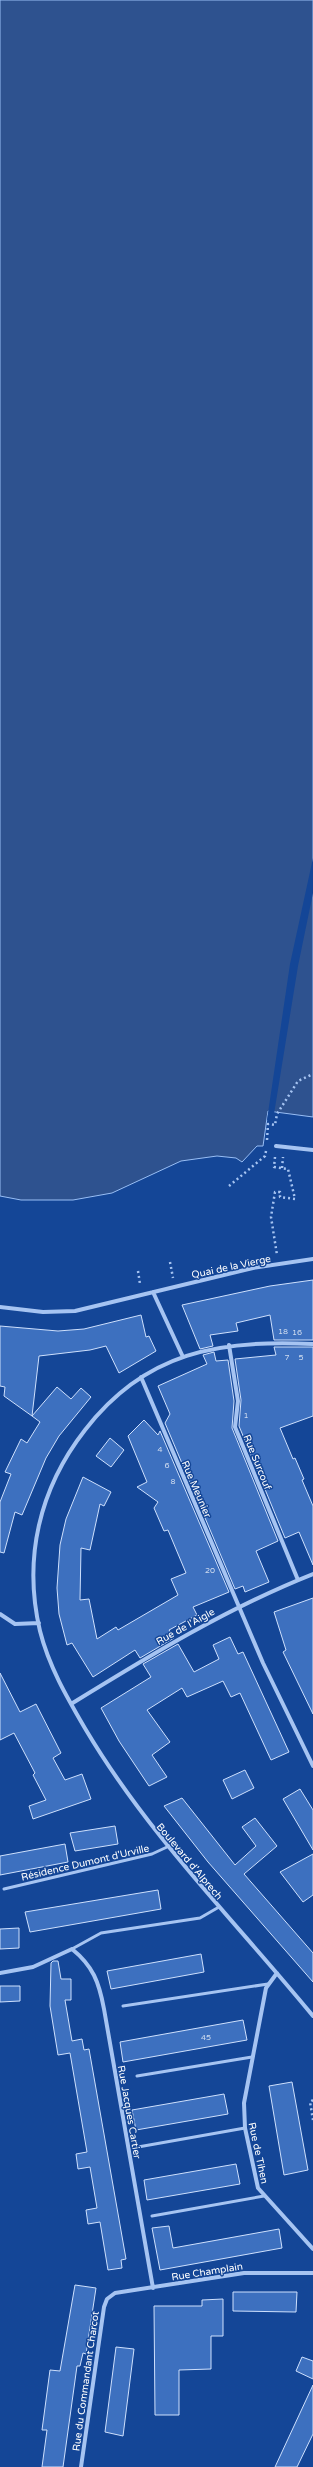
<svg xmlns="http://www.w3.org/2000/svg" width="313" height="2467" font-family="'Varela Round',sans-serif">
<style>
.water{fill:#2e528f;stroke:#98bef5}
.pier{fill:#144697}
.building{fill:#3d70bf;stroke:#cee0fd}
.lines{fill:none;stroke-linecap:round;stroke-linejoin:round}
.path{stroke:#a6c4f2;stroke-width:2.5;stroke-dasharray:2 3;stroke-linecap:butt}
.lane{stroke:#a6c4f2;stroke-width:3}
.street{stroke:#a6c4f2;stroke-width:4}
.labels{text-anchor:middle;stroke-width:3;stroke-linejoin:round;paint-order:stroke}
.number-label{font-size:8px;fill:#cedbef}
.street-label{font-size:10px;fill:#fff;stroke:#144697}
</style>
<rect width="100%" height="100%" fill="#144697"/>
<path class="water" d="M0,0H313V1117L268,1111L263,1146H257L242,1162L236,1158L217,1156L181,1161L112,1193L73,1200H21L0,1196Z"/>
<path class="pier" d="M313,858V893L298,966L274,1114L270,1113L269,1120H267L290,964Z"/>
<path class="building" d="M313,1280V1340H274L270,1315L236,1323L238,1331L210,1335L213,1346L200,1349L182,1305L270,1286Z
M141,1315L146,1337L149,1336L156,1351L119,1373L106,1346L90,1350L39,1356L32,1416L4,1396L5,1387L0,1386V1326L58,1331L84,1329Z
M274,1347H313V1416L280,1428L293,1459L295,1458L304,1479L302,1480L313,1506V1565L299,1532L285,1538L239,1426L241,1400L235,1359L276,1355Z
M214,1352L216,1361L228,1360L234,1401L232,1428L278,1541L256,1551L269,1582L245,1592L243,1586L235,1589L165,1423L170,1414L158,1386L207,1364L203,1355Z
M57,1387L71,1399L81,1388L91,1397L59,1436L46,1458L22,1515L15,1512L4,1553L0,1552V1502L11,1474L5,1472L21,1439L27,1443L40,1422L32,1416Z
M144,1420L158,1435L160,1431L229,1592L193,1607L197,1615L169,1630L174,1638L140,1658L135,1650L93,1677L72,1643L67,1645L59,1614L57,1588L60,1545L66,1519L83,1477L111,1492L104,1506L100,1504L90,1550L81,1548L80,1600L89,1599L97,1639L116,1627L118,1630L178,1595L171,1579L186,1573L168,1530L164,1531L154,1508L158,1502L137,1487L147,1482L128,1436Z
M110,1438L124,1450L111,1467L96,1456Z
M313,1598V1714L283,1652L286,1650L274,1612Z
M230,1637L238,1654L243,1652L289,1752L271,1760L240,1693L231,1697L223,1681L187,1697L182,1688L147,1710L170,1742L152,1755L167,1777L149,1786L119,1741L101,1708L151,1677L143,1664L178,1644L194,1672L219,1659L213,1645Z
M0,1673L20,1712L36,1704L61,1753L53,1758L65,1780L82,1774L91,1799L33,1819L29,1806L46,1800L33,1775L35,1773L14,1733L0,1740Z
M245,1770L254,1788L232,1799L223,1780Z
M300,1789L313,1810V1850L283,1799Z
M182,1798L235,1865L256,1846L242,1827L255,1818L277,1846L244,1874L313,1953V1982L208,1862L164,1806Z
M115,1826L118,1844L75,1851L70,1833Z
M65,1844L68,1862L0,1875V1856Z
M313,1854V1895L303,1902L280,1872Z
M158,1890L161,1909L30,1932L25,1912Z
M19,1928V1948L0,1949V1929Z
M201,1954L204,1972L111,1989L107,1971Z
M53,1961H58L61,1979H71V2000H65L72,2041L82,2039L84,2050L89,2049L126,2259L121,2260L122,2268L108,2270L100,2222L88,2224L86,2210L97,2208L90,2167L78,2169L76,2154L87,2152L70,2053L58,2055L50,2006L51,1963Z
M0,1986H20V2001L0,2002Z
M243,2020L247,2040L123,2062L120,2042Z
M292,2082L308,2170L284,2175L269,2086Z
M224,2094L228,2114L136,2130L132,2110Z
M236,2164L240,2184L147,2200L144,2180Z
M169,2226L173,2248L279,2229L282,2248L160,2270L152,2228Z
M75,2285L96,2288L86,2354L83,2353L80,2366H77L63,2467H42L47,2430H42L50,2370L60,2371Z
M233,2292H297L296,2312L233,2311Z
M223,2299V2336H211V2369L179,2370V2415H155L154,2306H202V2300Z
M116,2347L134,2349L123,2436L105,2432Z
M302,2357L313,2361V2379L296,2371Z
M313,2385V2434L297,2467H275Z"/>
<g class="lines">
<path class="path" d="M267,1140L268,1124L275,1125L277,1114L298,1081L313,1074
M275,1157L274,1167L288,1169L295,1199L280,1197V1192H275L271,1217L277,1255
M282,1168L283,1157
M229,1186L265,1156L266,1151
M170,1262L173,1278
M138,1271L140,1284
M313,2100L310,2102L313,2120"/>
<path class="lane" d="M4,1889L152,1854L167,1847
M72,1949L101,1933L200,1918L219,1907
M123,2006L268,1984
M137,2076L252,2057
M138,2147L245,2128
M152,2216L264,2196"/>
<path class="street" d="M276,1146L313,1150
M153,1292L183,1357
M0,1307L43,1312L75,1311L253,1268L313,1259
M313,1344C220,1339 145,1352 85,1430C39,1489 23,1559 40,1631C49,1667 68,1699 86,1730C149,1836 236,1922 313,2016
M229,1345L238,1401L235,1427L298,1580
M141,1377L263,1663L313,1766
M0,1614L15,1624L39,1623
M71,1704C149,1656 227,1608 313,1574
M0,1973L33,1967L72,1949C93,1966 99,1982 104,2009L153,2288
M277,1973L266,1988L244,2103L245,2128L258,2188L313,2249
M81,2467L104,2307L107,2299L115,2293L244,2273H313"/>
</g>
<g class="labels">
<g class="number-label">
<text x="283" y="1334">18</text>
<text x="297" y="1335">16</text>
<text x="287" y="1360">7</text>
<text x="301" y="1360">5</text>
<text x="246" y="1418">1</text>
<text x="160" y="1452">4</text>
<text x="167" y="1468">6</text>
<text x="173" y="1484">8</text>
<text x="210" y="1573">20</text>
<text x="206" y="2040">45</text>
</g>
<g class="street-label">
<text transform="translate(231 1266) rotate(-12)" y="4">Quai de la Vierge</text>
<text transform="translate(258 1462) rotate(68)" y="4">Rue Surcouf</text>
<text transform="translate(197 1489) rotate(67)" y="4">Rue Meunier</text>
<text transform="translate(185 1626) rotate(-29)" y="4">Rue de l'Aigle</text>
<text transform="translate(190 1861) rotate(50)" y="4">Boulevard d'Alprech</text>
<text transform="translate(85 1862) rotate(-13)" y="4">Résidence Dumont d'Urville</text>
<text transform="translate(130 2112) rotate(80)" y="4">Rue Jacques Cartier</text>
<text transform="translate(259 2153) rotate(78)" y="4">Rue de Tihen</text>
<text transform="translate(207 2271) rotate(-9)" y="4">Rue Champlain</text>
<text transform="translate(85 2381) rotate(-82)" y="4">Rue du Commandant Charcot</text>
</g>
</g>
</svg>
